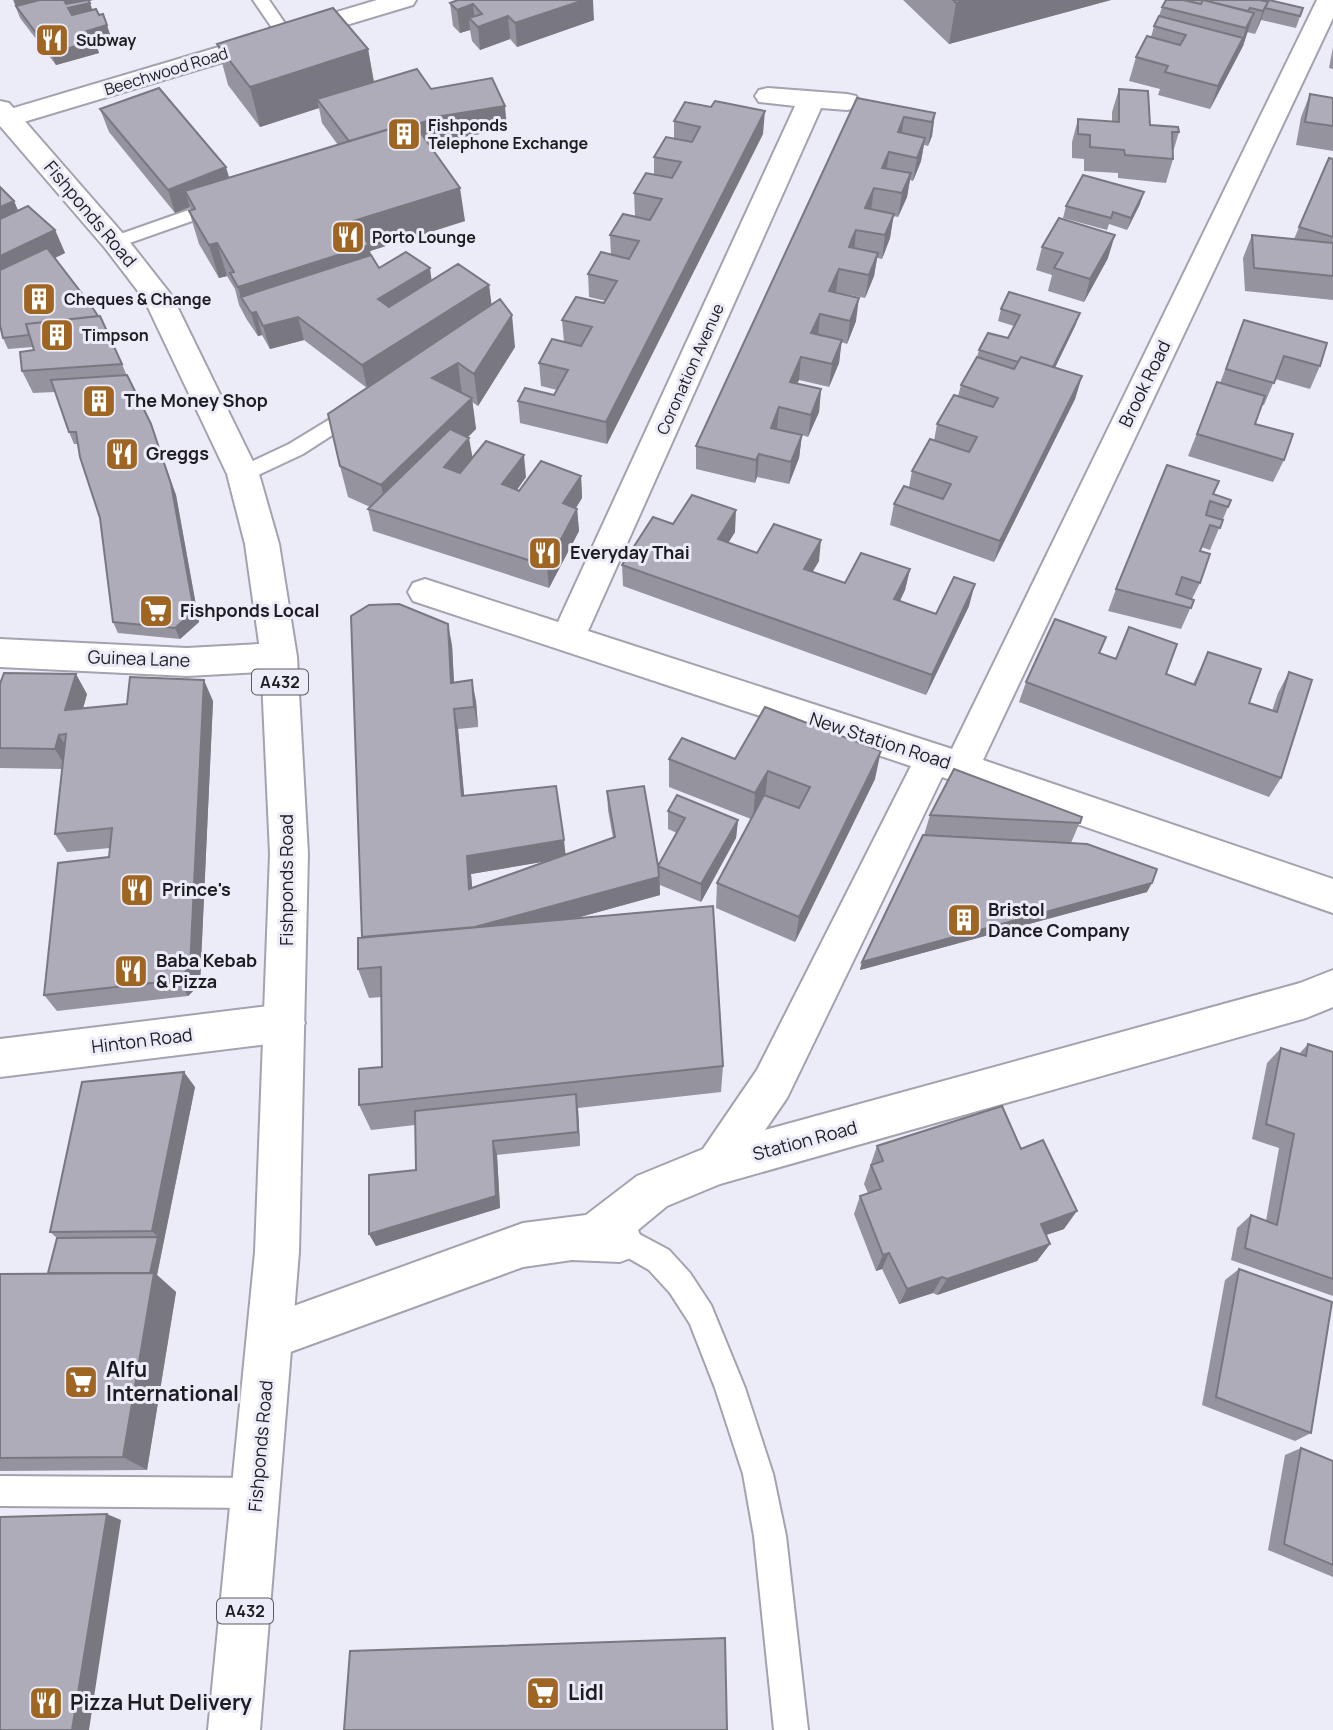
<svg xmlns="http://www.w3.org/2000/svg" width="1333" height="1730" font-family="Manrope,sans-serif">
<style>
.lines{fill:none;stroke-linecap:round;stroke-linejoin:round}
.lane-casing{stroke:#a3a2ae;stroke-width:4}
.street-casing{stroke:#a3a2ae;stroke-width:4}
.primary-casing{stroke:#a3a2ae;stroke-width:4}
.lane{fill:#fff;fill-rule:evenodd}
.street{fill:#fff;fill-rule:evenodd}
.primary{fill:#fff;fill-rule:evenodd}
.wall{fill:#95949e;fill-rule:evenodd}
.shaded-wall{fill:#797881}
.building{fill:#adacb8;stroke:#797881;stroke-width:2}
.labels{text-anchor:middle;stroke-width:6;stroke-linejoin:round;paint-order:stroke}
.far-poi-label{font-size:16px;font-weight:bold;fill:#1c1c21;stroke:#ecebf8;text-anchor:start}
.far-street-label{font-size:16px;fill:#1c1c21;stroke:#ecebf8}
.shield{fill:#ecebf8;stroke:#5a5a62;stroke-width:2}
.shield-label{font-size:16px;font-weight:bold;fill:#1c1c21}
.street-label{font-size:18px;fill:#1c1c21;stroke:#ecebf8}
.poi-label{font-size:18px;font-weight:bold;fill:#1c1c21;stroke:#ecebf8;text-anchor:start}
.near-poi-label{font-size:21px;font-weight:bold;fill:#1c1c21;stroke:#ecebf8;text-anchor:start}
</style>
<rect width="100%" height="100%" fill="#ecebf8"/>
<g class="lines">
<g class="lane-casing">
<path id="lane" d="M253,0H269L293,35L291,38H279Z
M220,199L226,201L229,205L226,209L121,246H109L106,242L109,238Z
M358,402L365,404L368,409L365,414L303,454L250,479L243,481L236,479L233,474L236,469L289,444Z
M626,1227L669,1250L690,1273L711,1305L745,1388L773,1474L786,1536L808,1730H774L754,1536L743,1474L715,1388L690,1324L670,1293L649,1270L616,1251L612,1241L616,1231Z
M0,1476L257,1478L268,1482L272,1493L268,1504L257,1508L0,1506Z"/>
</g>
<g class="street-casing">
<path id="street" d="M377,0H416L413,5L17,124L8,126L0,124V112Z
M1317,0H1333V18L983,760L1333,879V913L942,777L787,1098L765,1130L1300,983L1333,970V1007L1306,1018L720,1184L667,1206L638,1230L642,1240L636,1256L620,1262L572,1260L523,1267L271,1359L255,1352L248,1336L255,1320L523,1223L586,1215L637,1176L703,1149L757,1070L911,766L413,601L408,592L413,583L425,579L558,622L795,106L759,102L755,96L759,90L768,88L847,94L856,96L860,102L856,108L847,110L821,108L588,631L952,749Z
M0,639L187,648L279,643L291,647L297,657L291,667L279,671L187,676L0,667Z
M285,1004L299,1010L305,1023L299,1036L285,1042L0,1077V1039Z"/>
</g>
<g class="primary-casing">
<path id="primary" d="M0,101L9,103L125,236L172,296L259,474L279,544L297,657L308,854L299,1252L260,1730H208L255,1252L270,854L261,657L245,544L227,474L144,299L105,248L0,126Z"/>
</g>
<use href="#lane" class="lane"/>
<use href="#street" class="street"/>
<use href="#primary" class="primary"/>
</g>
<path class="wall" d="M13,0H93L89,1L92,10L111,37L95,42L99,53L56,65L20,18Z
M458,0L594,20L517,47L510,39L480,50L472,41L470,30L460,33L453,26L450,3Z
M903,0H1111L949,44Z
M1162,7L1303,8L1296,28L1261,20L1255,34L1247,32L1243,46L1210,109L1158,95L1160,89L1129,81L1136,57L1151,37L1154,26L1159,16Z
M217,44L368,49L374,82L431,89L507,129L446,140L429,145L465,221L370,251L371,255L379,268L432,281L489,285L491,305L515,347L478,406L472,402L476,429L468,437L472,458L526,477L517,490L519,491L581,476L582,498L576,508L577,509L579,531L549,588L373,531L368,509L370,507L348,497L340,466L367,388L304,340L270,349L262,335L258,336L247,320L239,305L235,289L227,276L219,278L199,244L189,211H191L190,207L175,213L109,132L100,109L229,177L338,145L322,123L319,108L260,127L228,85Z
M1333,47V69L1329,68Z
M1119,89L1150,125L1179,132L1173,152V159L1166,183L1118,178V173L1084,171V159L1072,158V142L1078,119L1112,122V112Z
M1310,94L1333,98V151L1296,145L1301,117Z
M857,98L935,113L932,136L928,146L924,145L921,161L913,181L910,180L907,197L898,217L893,216L890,238L882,259L877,258L874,276L865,298L836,292V293L856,321L847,344L841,342L839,363L829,387L799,380L797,383L821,389L819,412L808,437L802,435L799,458L789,484L757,477L755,483L696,469V446Z
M674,121L763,134L607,444L520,423L518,401L554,395L557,390L541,386L539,363L564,342L562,320L604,303L606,301L589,297L588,274L611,255L610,235L635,216L634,193L654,175V157L674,139Z
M1329,158L1333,159V300L1245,291L1243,258L1252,235L1294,239Z
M14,201L18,211L55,230L65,253L55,258L122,364L176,495L199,622L180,639L118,633L113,622L100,518L78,444H74L69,432L55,392L33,393L22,371L34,350L33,347L8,349L3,338Z
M1140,204L1127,230L1109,224L1107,230L1063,218L1066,206Z
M1042,247L1108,258L1084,302L1048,291L1052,275L1036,270Z
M1001,309L1076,324L1055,368L1082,376L1075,399L994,562L890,525L894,504L909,487L912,471L934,441L937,424L958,396L961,385L977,357L979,350L1008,338L1014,326L998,321Z
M1244,320L1320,366L1310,389L1275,379L1264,405H1262L1255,424L1284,460L1273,482L1188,456L1217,382L1220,383Z
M1213,494L1231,500L1210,550L1201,547L1200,551V583L1192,599L1194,600L1181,629L1108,611L1116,589Z
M673,524L735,532L728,543L757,553L819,561L812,572L845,583L910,569L905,590L900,601L936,614L969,606L926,695L623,586L622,565Z
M452,645L454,682L476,701L478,727L458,729L464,796L566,854L613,838L608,810L607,791L658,866L677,833L668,829V811L738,820L736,838L701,902L660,885V895L573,919L723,1066L721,1092L578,1108L580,1146L497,1155L500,1208L376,1246L369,1234L416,1170L415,1125L371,1130L359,1105L382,1067L381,997L369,998L358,969L362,937ZM546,861L472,888L471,874Z
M1208,652L1249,703L1272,711L1278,693L1289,672L1281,778L1269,797L1019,702L1026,682L1099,653L1193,684Z
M0,684L87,694L83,708L213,701L200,984L188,996L57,1011L44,995L109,857L110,848L67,852L55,834L62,769L0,768Z
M669,759H735L875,779L795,942L716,908L717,883L751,819L669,787Z
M930,815L1082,817L1071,843L1147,892L860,970L862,962L924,835Z
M1308,1044L1333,1052V1296L1231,1260L1237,1228L1251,1215L1266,1221L1279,1148L1252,1139L1267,1063L1281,1048L1299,1054Z
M195,1087L157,1275L176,1292L147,1470L0,1471V1274L48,1273L57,1238L50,1232Z
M877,1146L1021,1149L1064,1229L1046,1235L1050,1244L1037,1261L937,1295L933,1293L899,1304L882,1269L876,1271L854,1214L860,1196L868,1193L864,1184Z
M1239,1269L1311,1433L1295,1441L1202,1405L1225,1280Z
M1301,1448L1333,1461V1577L1268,1550L1285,1455Z"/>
<path class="shaded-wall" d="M14,0H93L24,17L16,6L20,18Z
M584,0H593L594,20L517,47L515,23Z
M966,0H1111L949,44L956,3Z
M1268,2L1259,25L1255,34L1263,11Z
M90,3L94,15L72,20L68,8Z
M473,4L475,24L469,18L470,30L460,33L457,10Z
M1254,13L1243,46L1210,109L1218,86L1243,38L1246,28Z
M508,16L510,39L480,50L478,27Z
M107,25L111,37L95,42L99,53L56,65L51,53L87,31Z
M368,49L375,89L317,99L319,108L260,127L250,87Z
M505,106L507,129L446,140L356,168L351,144L442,116Z
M765,111L763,134L607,444L606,422Z
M935,113L932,136L928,146L932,122Z
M904,117L901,140L894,156L898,132Z
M925,138L921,161L913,181L917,158Z
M889,152L886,175L879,191L882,168Z
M226,167L233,190L185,191L190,207L175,213L168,190Z
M911,173L907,197L898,217L902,193Z
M460,188L465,221L370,251L376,278L256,312L262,335L258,336L251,313L241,297L247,320L238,287L353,221Z
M874,188L871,211L862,232L865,208Z
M1144,192L1140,204L1127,230L1131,218Z
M14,201L28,234L0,247V207Z
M894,214L890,238L882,259L885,235Z
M55,230L65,253L0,284V256Z
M856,230L854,253L849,247Z
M1115,235L1108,258L1084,302L1090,279Z
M217,243L227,276L219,278L209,245Z
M878,253L874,276L865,298L869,275Z
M430,268L433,291L383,322L378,299Z
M839,269L836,292L827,314L829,291Z
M489,285L492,308L367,388L362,365Z
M859,298L856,321L847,344L850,321Z
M1080,313L1076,324L1047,384L1051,372Z
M820,314L818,337L811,333Z
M512,315L515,347L478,406L474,374Z
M298,317L304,340L270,349L263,326Z
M842,340L839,363L829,387L832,364Z
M801,357L799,380L788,404L790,382Z
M458,363L462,395L432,378Z
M1082,376L1075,399L994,562L1000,541Z
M821,389L819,412L808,437L811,415Z
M472,398L476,429L388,516L381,485Z
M779,407L777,430L771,428Z
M802,435L799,458L789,484L791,462Z
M155,436L176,495L199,622L180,639L175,628Z
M469,438L473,460L448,489L444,467Z
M759,454L757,477L755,483L756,460Z
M524,455L526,477L505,506L502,484Z
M581,476L582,498L565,525L563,503Z
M577,509L579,531L549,588L547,566Z
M736,510L735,532L717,561L718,539Z
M821,540L819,561L802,590L804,569Z
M910,569L905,590L890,620L894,599Z
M975,584L969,606L926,695L932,675Z
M448,624L452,645L455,703L451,683Z
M76,674L87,694L77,730L65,710Z
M204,680L213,701L200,984L188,996L178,980Z
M472,680L476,701L478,727L474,707Z
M454,709L458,729L466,815L462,796Z
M59,735L71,754L67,769L55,749Z
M881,751L875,779L795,942L799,917Z
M768,771L765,798L753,820L755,793Z
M738,820L736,838L701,902V884Z
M564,840L566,858L471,874L474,907L469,889L467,856Z
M659,877L660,895L474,946L470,929Z
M1152,883L1147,892L860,970L862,962Z
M184,1072L195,1087L157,1275L176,1292L147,1470L123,1457L147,1287L158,1237L152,1231Z
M576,1094L578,1109L580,1146L578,1132Z
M493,1141L497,1155L500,1208L376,1246L369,1234Z
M1077,1211L1064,1229L1028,1241L1041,1224Z
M1050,1244L1037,1261L937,1295L947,1279Z
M889,1253L882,1269L876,1271L883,1255Z
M942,1277L933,1293L899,1304L907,1289Z
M107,1514L121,1520L89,1730H72Z"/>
<path class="building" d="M40,0H64L66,4L88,0L90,3L68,8L72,15L96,9L99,15L103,14L107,25L87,31L95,41L51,53L16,6Z
M458,0H584L515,23L508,16L478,27L469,18L482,14L473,4L457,10L450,3Z
M953,0H966L956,3Z
M1166,0H1183L1201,4L1203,0L1254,13L1246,28L1162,7Z
M1183,0H1203L1201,4Z
M1203,0H1260L1268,2L1263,11L1250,8L1248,11Z
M1263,0H1269L1303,8L1300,16L1265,8L1268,2Z
M333,8L368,49L250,87L217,44Z
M1159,16L1243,38L1218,86L1165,72L1168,66L1136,57L1147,36L1180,45L1186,35L1154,26Z
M417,69L431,89L492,78L505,106L442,116L415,125L413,122L349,141L317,99Z
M159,88L226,167L168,190L100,109Z
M1119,89L1148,91L1150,125L1178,127L1179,132H1172L1173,159L1125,155L1124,150L1090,147V135L1078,134V119L1119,122Z
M1310,94L1333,98V126L1305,122Z
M857,98L935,113L932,122L904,117L898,132L925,138L917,158L889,152L882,168L911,173L906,184L902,193L874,188L865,208L894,214L885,235L856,230L852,239L849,247L878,253L869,275L839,269L829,291L859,298L850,321L820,314L811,333L842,340L832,364L801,357L790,382L821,389L811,415L779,407L771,428L802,435L791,462L759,454L756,460L696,446Z
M715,101L765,111L606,422L518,401L525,388L554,395L568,370L539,363L552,339L581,346L592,327L562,320L576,297L604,303L617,281L588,274L601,252L629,259L639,241L610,235L623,214L650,220L662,199L634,193L646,173L672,178L681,162L654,157L666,137L692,142L700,127L674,121L685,102L711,107Z
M413,122L460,188L353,221L369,245L238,287L230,273L234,272L217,243L209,245L189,211L195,209L185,191Z
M1329,158L1333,159V237L1299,227Z
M1083,175L1144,192L1131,218L1113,212L1111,218L1066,206Z
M0,187L14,201L0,207Z
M28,206L55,230L0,256V219Z
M1059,218L1115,235L1090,279L1054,268L1063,253L1042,247Z
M1252,235L1333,243V276L1254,268Z
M47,248L90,304L98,316L26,324L29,335L3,338L0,325V270Z
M406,252L430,268L378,299L389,307L458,264L489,285L362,365L298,317L263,326L256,312L251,313L241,297L371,255L379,268Z
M1009,292L1080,313L1053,367L1021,357L1018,362L979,350L988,333L1008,338L1020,315L1001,309Z
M500,299L512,315L474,374L458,363L432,378L472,398L381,485L340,466L328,414Z
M100,316L122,364L22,371L20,352L34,350L26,324Z
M1244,320L1327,343L1320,366L1284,356L1274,383L1226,369Z
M977,357L1014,369L1021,357L1082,376L1000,541L894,504L904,486L943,499L951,484L912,471L930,439L969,452L977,437L937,424L954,395L993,407L998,398L961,385Z
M127,375L151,424L171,484L194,611L175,628L113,622L100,518L80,457L76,432H69L51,380Z
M1217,382L1265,396L1255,424L1293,434L1284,460L1197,434Z
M450,429L469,438L444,467L460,473L486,441L524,455L502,484L510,487L519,491L541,461L581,476L563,503L577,509L547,566L368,509Z
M1167,465L1219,481L1213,494L1231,500L1228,507L1210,501L1206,515L1223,520L1220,528L1210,525L1200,551L1210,554L1200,583L1182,577L1176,594L1194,600L1191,608L1116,589Z
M692,495L736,510L718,539L757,553L774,524L821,540L804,569L845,583L861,553L910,569L894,599L936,614L954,577L975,584L932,675L622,565L653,517L673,524Z
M399,604L448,624L451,683L472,680L474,707L454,709L462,796L556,786L564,840L467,856L469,889L615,837L607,791L644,786L658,866L685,818L668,811L677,795L738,820L701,884L658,866L659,877L475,927L362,937L351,616L369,605Z
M1055,619L1106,637L1099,653L1116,659L1129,627L1177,644L1166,674L1195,685L1208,652L1261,669L1249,703L1277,712L1289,672L1312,680L1281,778L1026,682Z
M4,673L76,674L65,710L127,704L130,677L204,680L190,967L178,980L44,995L58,863L109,857L112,828L55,834L66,734L59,735L55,749L0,748V684Z
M765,707L881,751L799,917L717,883L764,795L799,808L810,787L768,771L755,793L669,759L682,738L735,759Z
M954,769L1082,817L1080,823L930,815Z
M923,835L1087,844L1157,869L1152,883L862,962Z
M713,906L723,1066L359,1105V1069L382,1067L381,967L358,969V938Z
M1308,1044L1333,1052V1279L1245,1248L1251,1215L1277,1225L1294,1134L1266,1124L1281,1048L1306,1056Z
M184,1072L152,1231L50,1232L82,1082Z
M576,1094L578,1132L493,1141L496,1196L369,1234V1175L416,1170L415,1111Z
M1002,1106L1021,1149L1043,1140L1077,1211L1041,1224L1050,1244L947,1279L942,1277L907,1289L889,1253L883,1255L860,1196L881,1189L871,1165L883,1161L877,1146Z
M158,1237L150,1273H48L57,1238Z
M1239,1269L1332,1302L1311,1433L1216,1397Z
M154,1273L123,1457L0,1458V1274Z
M1301,1448L1333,1461V1565L1284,1544Z
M107,1514L72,1730H0V1517Z
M725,1638L727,1730H344L350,1651Z"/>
<defs>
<g id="restaurant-square" transform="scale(1.75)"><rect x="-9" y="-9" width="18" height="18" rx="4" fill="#9e6622" stroke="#ecebf8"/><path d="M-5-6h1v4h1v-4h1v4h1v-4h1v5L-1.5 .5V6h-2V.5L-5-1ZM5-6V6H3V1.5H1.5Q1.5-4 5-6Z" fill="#fff"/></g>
<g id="building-square" transform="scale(1.75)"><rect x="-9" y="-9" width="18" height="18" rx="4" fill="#9e6622" stroke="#ecebf8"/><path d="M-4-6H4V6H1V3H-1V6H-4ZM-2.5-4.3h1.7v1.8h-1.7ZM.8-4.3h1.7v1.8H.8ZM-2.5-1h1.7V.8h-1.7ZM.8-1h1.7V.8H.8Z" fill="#fff"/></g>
<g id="supermarket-square" transform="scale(1.75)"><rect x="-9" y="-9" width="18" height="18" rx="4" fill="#9e6622" stroke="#ecebf8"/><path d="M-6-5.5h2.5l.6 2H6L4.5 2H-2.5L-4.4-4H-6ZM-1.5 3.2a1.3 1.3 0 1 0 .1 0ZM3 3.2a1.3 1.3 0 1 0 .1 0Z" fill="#fff"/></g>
</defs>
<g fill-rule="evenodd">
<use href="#restaurant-square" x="52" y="40"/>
<use href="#building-square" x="404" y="134"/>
<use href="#restaurant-square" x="348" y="237"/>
<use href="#building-square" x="39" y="299"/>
<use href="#building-square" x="57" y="335"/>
<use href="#building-square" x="99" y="401"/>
<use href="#restaurant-square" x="122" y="454"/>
<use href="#restaurant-square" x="545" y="553"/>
<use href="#supermarket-square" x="156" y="611"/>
<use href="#restaurant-square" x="137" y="890"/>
<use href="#building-square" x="964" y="920"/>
<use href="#restaurant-square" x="131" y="971"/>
<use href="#supermarket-square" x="81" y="1382"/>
<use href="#supermarket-square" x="543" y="1693"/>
<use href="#restaurant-square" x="46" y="1703"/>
</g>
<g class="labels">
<g class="far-poi-label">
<text x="76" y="46">Subway</text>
<text x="428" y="131">Fishponds<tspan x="428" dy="18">Telephone Exchange</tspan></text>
<text x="372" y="243">Porto Lounge</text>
<text x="64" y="305">Cheques &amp; Change</text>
<text x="82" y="341">Timpson</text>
</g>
<g class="far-street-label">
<text transform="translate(166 71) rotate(-17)" y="6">Beechwood Road</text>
<text transform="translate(690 369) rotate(-66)" y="6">Coronation Avenue</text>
</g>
<g class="shield">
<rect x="252" y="669.5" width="56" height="25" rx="5"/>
<rect x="217" y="1598.5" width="56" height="25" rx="5"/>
</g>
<g class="shield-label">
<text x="280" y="688">A432</text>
<text x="245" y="1617">A432</text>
</g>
<g class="street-label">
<text transform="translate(90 214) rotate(50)" y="6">Fishponds Road</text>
<text transform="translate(1145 384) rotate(-64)" y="6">Brook Road</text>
<text transform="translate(139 659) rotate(2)" y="6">Guinea Lane</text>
<text transform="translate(880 741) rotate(18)" y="6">New Station Road</text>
<text transform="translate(287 880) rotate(-90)" y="6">Fishponds Road</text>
<text transform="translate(142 1041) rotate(-7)" y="6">Hinton Road</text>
<text transform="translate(805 1141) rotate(-15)" y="6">Station Road</text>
<text transform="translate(261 1446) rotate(-85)" y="6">Fishponds Road</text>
</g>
<g class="poi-label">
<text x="124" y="407">The Money Shop</text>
<text x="146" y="460">Greggs</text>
<text x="570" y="559">Everyday Thai</text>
<text x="180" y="617">Fishponds Local</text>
<text x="162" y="896">Prince's</text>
<text x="988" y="916">Bristol<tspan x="988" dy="21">Dance Company</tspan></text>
<text x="156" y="967">Baba Kebab<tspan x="156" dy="21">&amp; Pizza</tspan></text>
</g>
<g class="near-poi-label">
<text x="106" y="1377">Alfu<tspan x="106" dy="24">International</tspan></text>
<text x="568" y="1700">Lidl</text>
<text x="70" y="1710">Pizza Hut Delivery</text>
</g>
</g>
</svg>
